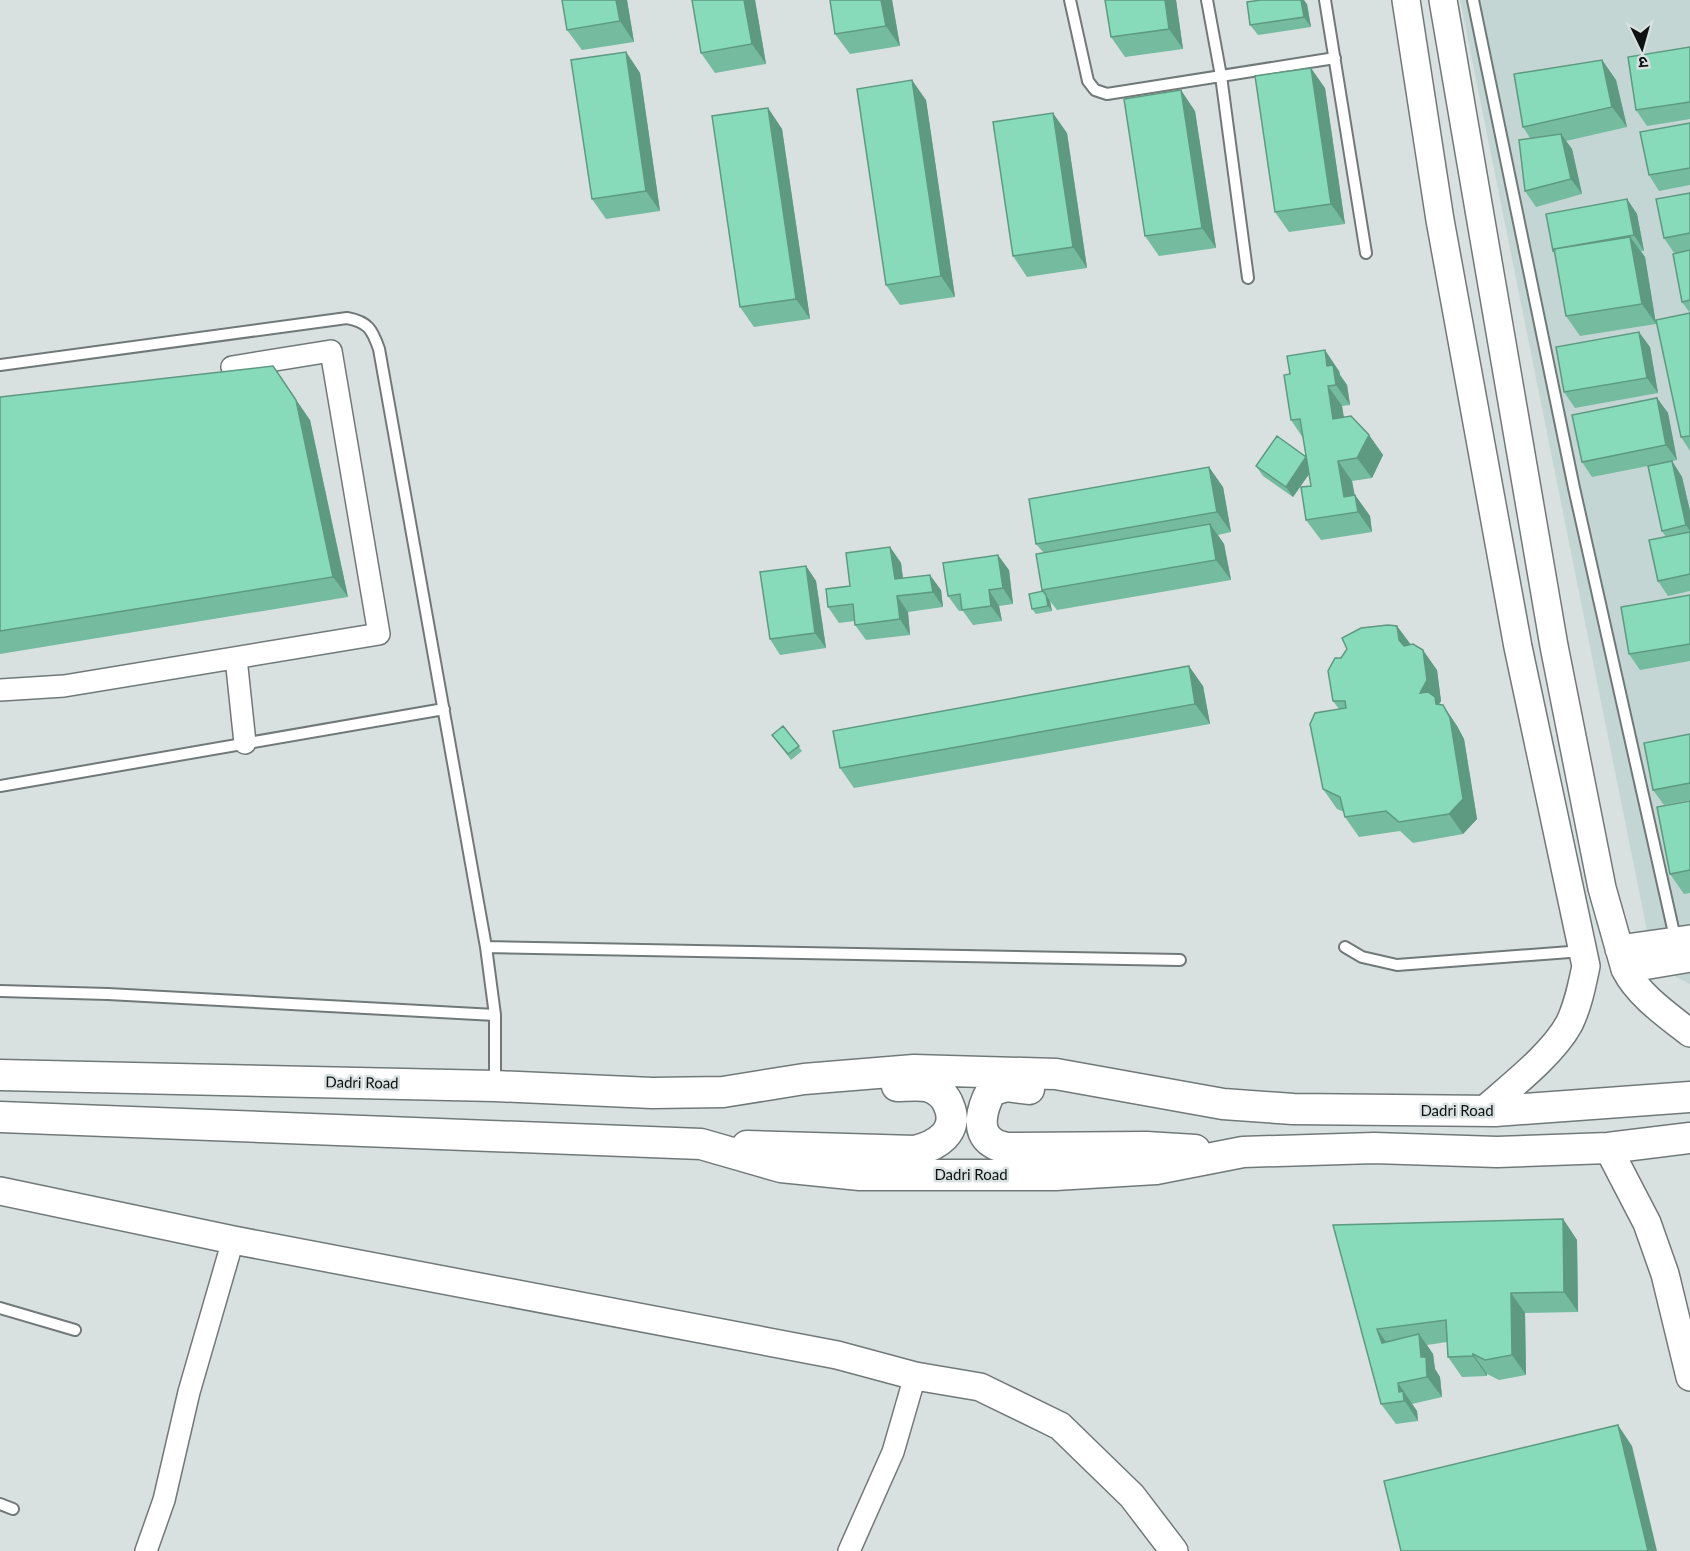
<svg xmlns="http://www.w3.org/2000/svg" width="1690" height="1551" font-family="Lato,'Noto Sans Devanagari',sans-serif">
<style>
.built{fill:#c4d6d4}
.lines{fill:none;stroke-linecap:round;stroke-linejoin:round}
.service-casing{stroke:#717978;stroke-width:14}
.minor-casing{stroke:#717978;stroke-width:24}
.tertiary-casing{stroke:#717978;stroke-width:30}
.secondary-casing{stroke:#717978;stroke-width:33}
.service{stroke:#fff;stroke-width:10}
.minor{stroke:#fff;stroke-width:21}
.tertiary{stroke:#fff;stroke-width:27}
.secondary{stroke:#fff;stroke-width:30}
.wall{fill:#74bba0}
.shaded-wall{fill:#5e9982}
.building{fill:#87daba;stroke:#5e9982;stroke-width:1.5}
.labels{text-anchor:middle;stroke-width:5;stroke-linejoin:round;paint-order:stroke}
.street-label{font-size:15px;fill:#0f1212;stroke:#d8e1e0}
</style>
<rect width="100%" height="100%" fill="#d8e1e0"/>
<path class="built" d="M1460,0H1690V984L1654,966Z"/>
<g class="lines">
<g class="service-casing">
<path id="service" d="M1070,0L1088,81L1095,90L1107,94L1335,58
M1207,0L1221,76L1248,278
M1325,0L1366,253
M1473,0L1574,488L1676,942
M0,365L347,318C368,322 372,329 379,349L486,947L495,1015V1083
M0,786L444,709
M486,947L1180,960
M1345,947L1362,957L1397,965L1583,951
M0,991L108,994L495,1015
M0,1308L75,1330
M0,1504L13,1509"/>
</g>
<g class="minor-casing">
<path id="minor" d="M236,658L245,743
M0,690L64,686L379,634L331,351L232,367
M146,1551L164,1500L189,1392L233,1240
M849,1551L893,1452L915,1376"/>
</g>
<g class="tertiary-casing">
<path id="tertiary" d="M1406,0L1440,220L1518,647L1586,966C1582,985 1578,1006 1569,1024C1552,1055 1510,1087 1483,1111
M1443,0L1554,646L1602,888L1625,969C1638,995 1667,1015 1690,1033
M1619,949L1690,939
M1625,969L1690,958
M1608,1148L1647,1223L1665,1274L1690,1377
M0,1191L233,1240L837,1355L915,1376L980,1387L1060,1426L1132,1496L1174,1551"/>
</g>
<g class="secondary-casing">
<path id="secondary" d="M0,1075L495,1086L652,1093L723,1092L804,1079L914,1070L1056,1074L1223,1104L1293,1109L1495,1111L1690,1097
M1029,1089L1006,1086L991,1091C983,1106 974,1132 993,1143C997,1146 1003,1147 1007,1148L1146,1147L1195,1150
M0,1117L701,1144L781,1167L860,1175H1055L1156,1169L1243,1152L1374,1148L1497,1152L1608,1148L1690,1138
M747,1146L915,1151C936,1146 960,1132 949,1106C946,1097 940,1091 930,1087C921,1084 906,1086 897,1086"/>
</g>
<use href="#service" class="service"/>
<use href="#minor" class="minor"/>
<use href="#tertiary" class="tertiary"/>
<use href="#secondary" class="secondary"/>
</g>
<path class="wall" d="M627,0L634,42L582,50L567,30Z
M692,0H755L766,64L715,73L701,53Z
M892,0L900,46L850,54L835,34Z
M1176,0L1183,49L1125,57L1111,37Z
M1307,4L1311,27L1258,35L1250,25Z
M1690,47V119L1647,126L1636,110Z
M626,52L640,73L660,211L606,219L592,199Z
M1602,60L1616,80L1627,127L1566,141L1572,149L1582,194L1536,207L1525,191L1530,138L1523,127Z
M1325,88L1345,224L1289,232L1275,212Z
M926,100L955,297L900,305L886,285Z
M768,108L782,129L810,319L754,327L740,307Z
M1195,111L1216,248L1159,256L1145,236Z
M1690,123V185L1659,191L1649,175Z
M1067,133L1087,268L1027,277L1013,256Z
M1690,193V451L1681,437L1690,313L1682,302L1674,253L1664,238Z
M1627,199L1637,214L1644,251H1641L1645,257L1656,324L1580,336L1566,316L1555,254L1553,251Z
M1650,347L1658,393L1575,408L1564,392Z
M1339,371L1340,375L1347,385L1350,405L1342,406L1344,417L1369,435L1383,455L1372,478L1352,481L1355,495L1370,516L1372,532L1321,540L1306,520L1311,486L1309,474L1293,497L1263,476L1256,466L1306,457L1303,438L1291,420L1290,374Z
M0,397L310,420L348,597L0,654Z
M1657,398L1668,413L1677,460L1672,461L1682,477L1690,511V591L1668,596L1658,581L1666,537L1662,531L1668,462L1592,477L1582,462Z
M1223,487L1231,532L1218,535L1224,544L1231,580L1057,610L1050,601L1052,611L1036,614L1032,609L1043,591L1042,590L1043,552L1036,544Z
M890,547L901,563L903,578L941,590L943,607L908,612L910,635L866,640L855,625V621L839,623L828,607Z
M806,566L816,581L826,648L780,655L770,639Z
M1009,570L1013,604L999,606L1002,621L973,625L963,611H959L948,596Z
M1690,595V661L1640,670L1629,654Z
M1411,645L1437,670L1441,701L1439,704L1440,705H1443L1457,726L1464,739L1477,819L1463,834L1413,843L1400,831L1359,837L1345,817L1344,812L1337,809L1323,789L1339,709L1333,701L1341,658L1347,649Z
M1203,686L1210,724L854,788L840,768Z
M783,726L802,751L791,760L772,735Z
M1690,734V800L1664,805L1653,790Z
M1690,801V893L1684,894L1670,874Z
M1563,1219L1577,1240L1578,1312L1525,1313L1526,1375L1499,1380L1487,1374V1376L1462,1377L1448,1357L1447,1342L1427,1345L1433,1354L1435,1369L1440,1377L1442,1397L1412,1404L1417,1411L1418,1421L1396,1424L1381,1404L1333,1225Z"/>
<path class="shaded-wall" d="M616,0H627L634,42L620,21Z
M744,0H755L766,64L752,44Z
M881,0H892L900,46L886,26Z
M1165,0H1176L1183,49L1169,29Z
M1301,0H1304L1307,4L1311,27L1304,17Z
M626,52L640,73L660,211L646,191Z
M1602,60L1616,80L1627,127L1612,107Z
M1311,68L1325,88L1345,224L1331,204Z
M912,80L926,100L955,297L941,276Z
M1181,90L1195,111L1216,248L1202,228Z
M768,108L782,129L810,319L796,299Z
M1053,113L1067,133L1087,268L1073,247Z
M1561,134L1572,149L1582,194L1571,179Z
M1627,199L1637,214L1644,251L1634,235Z
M1630,237L1645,257L1656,324L1642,304Z
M1639,332L1650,347L1658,393L1647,378Z
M1325,350L1339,371L1340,375L1347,385L1350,405L1336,385L1327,366Z
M273,366L310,420L348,597L333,577Z
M1328,386L1342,406L1347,439L1333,419Z
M1657,398L1668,413L1677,460L1666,445Z
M1369,435L1383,455L1372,478L1357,458Z
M1306,457L1314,467L1293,497L1286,487Z
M1338,461L1352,481L1357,512L1344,497Z
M1672,461L1682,477L1690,511V531L1686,525Z
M1209,467L1223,487L1231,532L1217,512Z
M1355,495L1370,516L1372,532L1358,512Z
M1210,524L1224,544L1231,580L1216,560Z
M890,547L901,563L905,595L895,579Z
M998,555L1009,570L1013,604L1003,588Z
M806,566L816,581L826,648L815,633Z
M930,575L941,590L943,607L933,592Z
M989,590L999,606L1002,621L991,606Z
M1046,595L1050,601L1052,611L1048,606Z
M897,596L908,612L910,635L900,619Z
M1397,626L1412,646L1413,660L1399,640Z
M1423,650L1437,670L1441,701L1439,704L1449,717L1420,693Z
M1189,666L1203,686L1210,724L1195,704Z
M1443,705L1457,726L1464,739L1477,819L1463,834L1449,814Z
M1563,1219L1577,1240L1578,1312L1564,1292Z
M1511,1293L1525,1313L1526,1375L1512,1355Z
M1377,1329L1391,1349L1382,1343Z
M1419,1334L1433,1354L1435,1369L1440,1377L1442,1397L1427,1377L1421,1357Z
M1473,1354L1487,1374V1376L1473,1356Z
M1398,1383L1417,1411L1418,1421L1399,1392Z
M1618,1425L1632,1446L1657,1551H1648Z"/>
<path class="building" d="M562,0H616L620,21L567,30Z
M692,0H744L752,44L701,53Z
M830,0H881L886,26L835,34Z
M1105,0H1165L1169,29L1111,37Z
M1261,0H1301L1304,17L1250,25L1247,2Z
M1690,47V102L1636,110L1628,57Z
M626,52L646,191L592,199L571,60Z
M1602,60L1612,107L1523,127L1514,74Z
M1311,68L1331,204L1275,212L1255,76Z
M912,80L941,276L886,285L857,89Z
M1181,90L1202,228L1145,236L1124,99Z
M768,108L796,299L740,307L712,116Z
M1053,113L1073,247L1013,256L993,122Z
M1690,123V168L1649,175L1640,132Z
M1561,134L1571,179L1525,191L1519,140Z
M1690,193V233L1664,238L1656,199Z
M1627,199L1634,235L1554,249L1555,250L1553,251L1546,214Z
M1630,237L1642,304L1566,316L1554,249Z
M1690,250V300L1682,302L1673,254Z
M1690,313V436L1681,437L1656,320Z
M1639,332L1647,378L1564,392L1556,347Z
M1325,350L1327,366L1333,365L1336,385L1328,386L1333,419L1351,416L1369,435L1357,458L1338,461L1344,497L1355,495L1358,512L1306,520L1301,487L1311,486L1300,419L1291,420L1284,375L1290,374L1287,356Z
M273,366L296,400L333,577L0,631V397Z
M1657,398L1666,445L1582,462L1572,415Z
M1277,436L1306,457L1286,487L1256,466Z
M1672,461L1686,525L1662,531L1648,466Z
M1209,467L1217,512L1036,544L1029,499Z
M1210,524L1216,560L1042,590L1036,554Z
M1690,532V574L1658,581L1649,540Z
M890,547L895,579L930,575L933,592L897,596L900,619L855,625L853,604L828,607L826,589L850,586L846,553Z
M998,555L1003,588L989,590L991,606L962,610L960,594L948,596L943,563Z
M806,566L815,633L770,639L760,572Z
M1043,591L1046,595L1048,606L1032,609L1029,594Z
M1690,595V644L1629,654L1621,607Z
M1388,625L1397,626L1399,640L1404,646L1413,644L1423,650L1427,680L1420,693L1428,692L1435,697L1436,704L1443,705L1450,718L1463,799L1449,814L1399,822L1386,811L1345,817L1340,797L1323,789L1310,724L1315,713L1346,708L1345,701H1333L1328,671L1335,658H1341L1347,649L1342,638L1361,628Z
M1189,666L1195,704L840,768L833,731Z
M783,726L799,746L788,754L772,735Z
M1690,734V783L1653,790L1644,743Z
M1690,801V870L1670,874L1657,807Z
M1563,1219L1564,1292L1511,1293L1512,1355L1485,1360L1473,1354V1356L1448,1357L1446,1320L1377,1329L1382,1343L1419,1334L1421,1357H1426L1427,1377L1398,1383L1399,1392L1403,1391L1404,1401L1381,1404L1333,1225Z
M1618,1425L1648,1551H1401L1384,1481Z"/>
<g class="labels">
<g class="street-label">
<text transform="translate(362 1083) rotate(1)" y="5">Dadri Road</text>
<text x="1457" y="1116">Dadri Road</text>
<text x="971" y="1180">Dadri Road</text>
</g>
</g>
<g transform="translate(1642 48) rotate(175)" stroke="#d8e1e0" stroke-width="4.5" paint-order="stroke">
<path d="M0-4.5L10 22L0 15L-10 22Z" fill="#0f1212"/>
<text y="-9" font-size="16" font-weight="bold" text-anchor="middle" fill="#0f1212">उ</text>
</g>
</svg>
